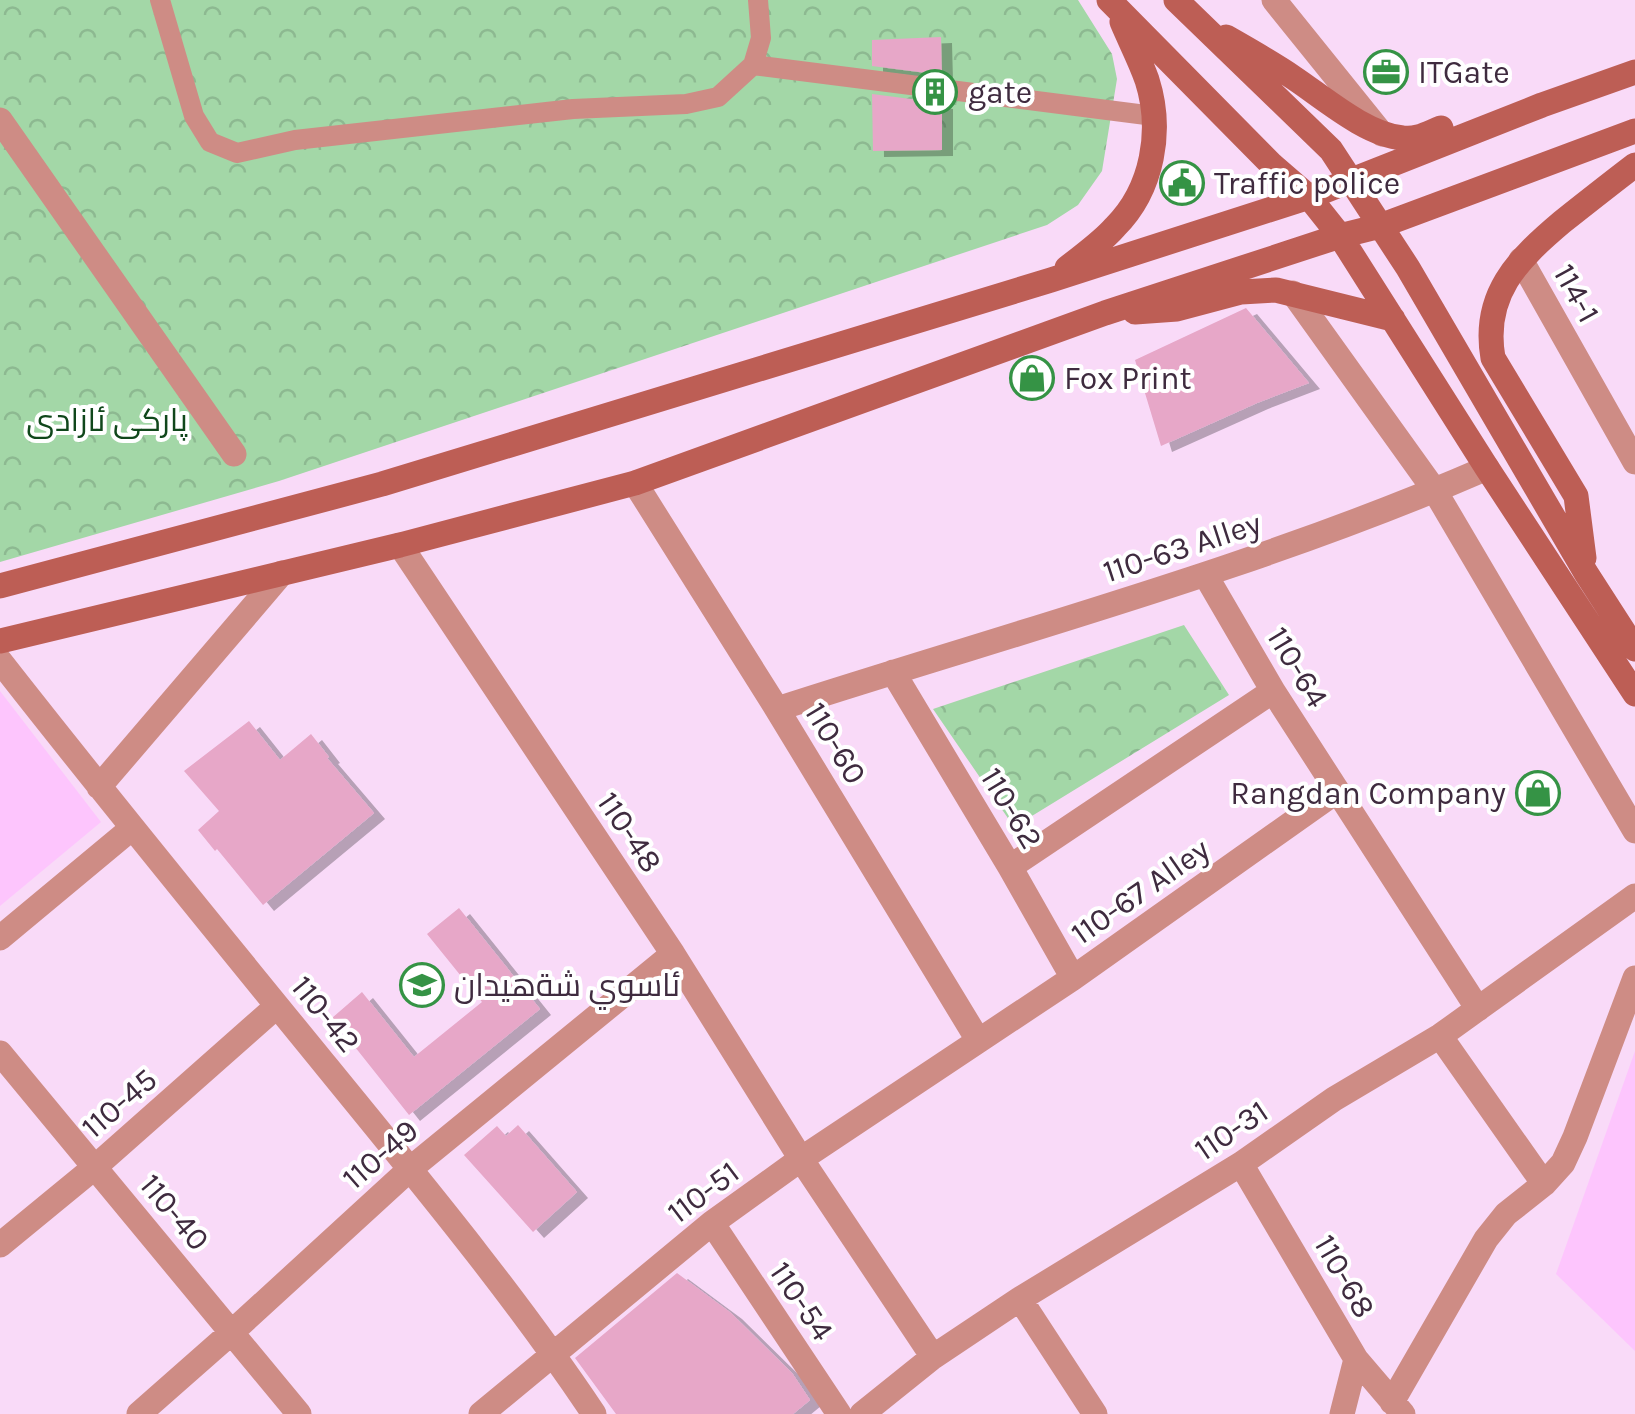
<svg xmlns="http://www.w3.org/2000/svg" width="1635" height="1414" font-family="Karla,Cairo,sans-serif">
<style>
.built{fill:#fdc5fd}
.park{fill:url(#park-crowns)}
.building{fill:#e7a7c8;filter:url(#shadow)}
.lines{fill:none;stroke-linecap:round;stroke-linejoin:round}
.pedestrian{stroke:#ce8c85;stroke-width:20}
.minor{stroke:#ce8c85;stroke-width:25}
.secondary{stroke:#bd5e55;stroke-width:25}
.labels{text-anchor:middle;stroke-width:8;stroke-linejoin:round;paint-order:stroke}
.poi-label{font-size:32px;fill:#3f2b3f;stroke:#fff;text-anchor:start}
.street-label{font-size:32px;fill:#3f2b3f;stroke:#fff}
.park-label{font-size:32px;fill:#10471b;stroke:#fff}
</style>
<defs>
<pattern id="park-crowns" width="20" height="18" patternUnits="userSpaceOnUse" patternTransform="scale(2.5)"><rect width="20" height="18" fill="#a3d7a7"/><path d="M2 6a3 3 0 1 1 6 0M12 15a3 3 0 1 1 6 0" fill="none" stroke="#8db991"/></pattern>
<filter id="shadow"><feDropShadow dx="11" dy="6" stdDeviation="0" flood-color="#0004"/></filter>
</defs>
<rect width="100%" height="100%" fill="#f9daf8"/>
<path class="built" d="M0,691L101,822L0,906Z
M1635,1051V1351L1556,1274Z"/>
<path class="park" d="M0,0H1078L1112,54L1117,79L1102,171L1078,205L1047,225L279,481L0,562Z
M1184,625L1229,695L1014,827L933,709Z"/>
<path class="building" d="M941,37L942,75L872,66V40Z
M872,94L942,103V150L873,151Z
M1246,308L1309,383L1257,403L1161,446L1135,360Z
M249,721L280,760L311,734L329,757L327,758L374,813L263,905L217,849L215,851L198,830L219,811L184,771Z
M459,908L540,1009L409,1115L332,1018L362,992L414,1057L482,1002L427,934Z
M518,1125L577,1192L533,1232L464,1155L497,1126L506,1136Z
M677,1273L731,1313L792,1373L810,1400L793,1414H616L575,1358Z"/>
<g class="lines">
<path class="pedestrian" d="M160,0L194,116L210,142L237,153L295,140L573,109L686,104L718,97L753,65L761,38L758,0
M753,65L1154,116"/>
<path class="minor" d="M1274,0L1382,134
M0,120L234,454
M1521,260L1635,462
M1293,293L1435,491L1635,831
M635,483L777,709L978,1040
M400,545L673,954L801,1159L933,1357
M1206,576L1273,691L1478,1009
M0,661C107,798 217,932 327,1067C419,1180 513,1293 594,1414
M893,672L1010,867L1073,978
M777,709C1015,632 1257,568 1487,468
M99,787L282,573
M1010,867L1273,691
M0,938L131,829
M1440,1036L1544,1184
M0,1053L299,1414
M1241,1164L1356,1359L1403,1414
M712,1223L839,1414
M0,1245L95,1167L277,1006
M1020,1299L1095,1414
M1392,1402L1486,1239L1506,1214L1544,1184L1563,1163L1575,1137L1635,978
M139,1414L232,1332L410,1169L673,954
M481,1414L712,1223L801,1159L1073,978L1337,791
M862,1414L933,1357L1020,1299L1241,1164L1334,1099L1440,1036L1635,896
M1342,1414L1356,1359"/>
<path class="secondary" d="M1109,0L1272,165L1309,197L1340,236L1487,468L1635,694
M1176,0L1331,150L1408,268L1586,573L1635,649
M1226,37C1249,50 1272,63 1294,78C1324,98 1366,135 1403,138C1417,140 1428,133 1441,128
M1067,268C1083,255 1101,243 1115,227C1153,189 1163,130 1147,80C1140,60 1130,41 1122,22
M1135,312L1177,309L1241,292L1276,290L1393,319
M1584,558L1576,496L1493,358C1482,295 1517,260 1562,222C1586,203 1610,184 1635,165
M0,586L382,484L1051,280L1309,197L1542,105L1635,72
M0,641L400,545L635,483L1105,313L1340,236L1380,226L1635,131"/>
</g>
<defs>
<g id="office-ring" transform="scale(2.25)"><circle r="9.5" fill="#fff" stroke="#359345" stroke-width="1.5"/><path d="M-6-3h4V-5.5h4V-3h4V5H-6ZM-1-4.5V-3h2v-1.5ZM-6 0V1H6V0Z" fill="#359345"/></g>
<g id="building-ring" transform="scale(2.25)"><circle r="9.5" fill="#fff" stroke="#359345" stroke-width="1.5"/><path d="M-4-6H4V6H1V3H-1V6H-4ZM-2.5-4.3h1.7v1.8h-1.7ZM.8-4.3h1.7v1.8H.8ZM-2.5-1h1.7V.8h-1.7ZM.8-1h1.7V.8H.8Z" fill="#359345"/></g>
<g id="civic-ring" transform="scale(2.25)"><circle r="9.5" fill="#fff" stroke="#359345" stroke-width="1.5"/><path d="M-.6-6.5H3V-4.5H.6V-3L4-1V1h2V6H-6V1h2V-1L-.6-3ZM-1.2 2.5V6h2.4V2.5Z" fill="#359345"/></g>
<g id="shop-ring" transform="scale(2.25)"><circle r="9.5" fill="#fff" stroke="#359345" stroke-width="1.5"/><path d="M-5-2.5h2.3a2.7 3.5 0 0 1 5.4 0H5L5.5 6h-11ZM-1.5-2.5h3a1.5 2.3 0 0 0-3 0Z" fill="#359345"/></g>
<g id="school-ring" transform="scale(2.25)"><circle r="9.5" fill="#fff" stroke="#359345" stroke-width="1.5"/><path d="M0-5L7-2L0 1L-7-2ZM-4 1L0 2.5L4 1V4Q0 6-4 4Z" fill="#359345"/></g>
</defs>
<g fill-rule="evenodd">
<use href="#office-ring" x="1386" y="72"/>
<use href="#building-ring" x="935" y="92"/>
<use href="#civic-ring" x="1182" y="183"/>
<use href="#shop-ring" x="1032" y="378"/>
<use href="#shop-ring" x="1538" y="793"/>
<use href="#school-ring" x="422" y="985"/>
</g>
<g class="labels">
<g class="poi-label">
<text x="1418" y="83">ITGate</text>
<text x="968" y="103">gate</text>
<text x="1214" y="194">Traffic police</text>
<text x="1064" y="389">Fox Print</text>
<text x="1506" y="804" text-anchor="end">Rangdan Company</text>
<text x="454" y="996">ئاسوي شةهيدان</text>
</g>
<g class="street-label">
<text transform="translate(1577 293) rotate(61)" y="11">114-1</text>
<text transform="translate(1182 547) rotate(-18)" y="11">110-63 Alley</text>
<text transform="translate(1298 667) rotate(59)" y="11">110-64</text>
<text transform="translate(836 743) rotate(59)" y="11">110-60</text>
<text transform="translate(1012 808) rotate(59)" y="11">110-62</text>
<text transform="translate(630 832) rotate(56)" y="11">110-48</text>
<text transform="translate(1140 891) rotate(-35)" y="11">110-67 Alley</text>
<text transform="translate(326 1014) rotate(51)" y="11">110-42</text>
<text transform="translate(119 1103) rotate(-41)" y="11">110-45</text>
<text transform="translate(1231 1130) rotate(-34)" y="11">110-31</text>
<text transform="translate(380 1154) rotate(-41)" y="11">110-49</text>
<text transform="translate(703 1192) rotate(-37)" y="11">110-51</text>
<text transform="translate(175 1212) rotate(50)" y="11">110-40</text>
<text transform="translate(1345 1276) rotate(60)" y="11">110-68</text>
<text transform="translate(802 1301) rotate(56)" y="11">110-54</text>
</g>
<g class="park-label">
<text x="107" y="431">پارکی ئازادی</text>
</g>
</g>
</svg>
